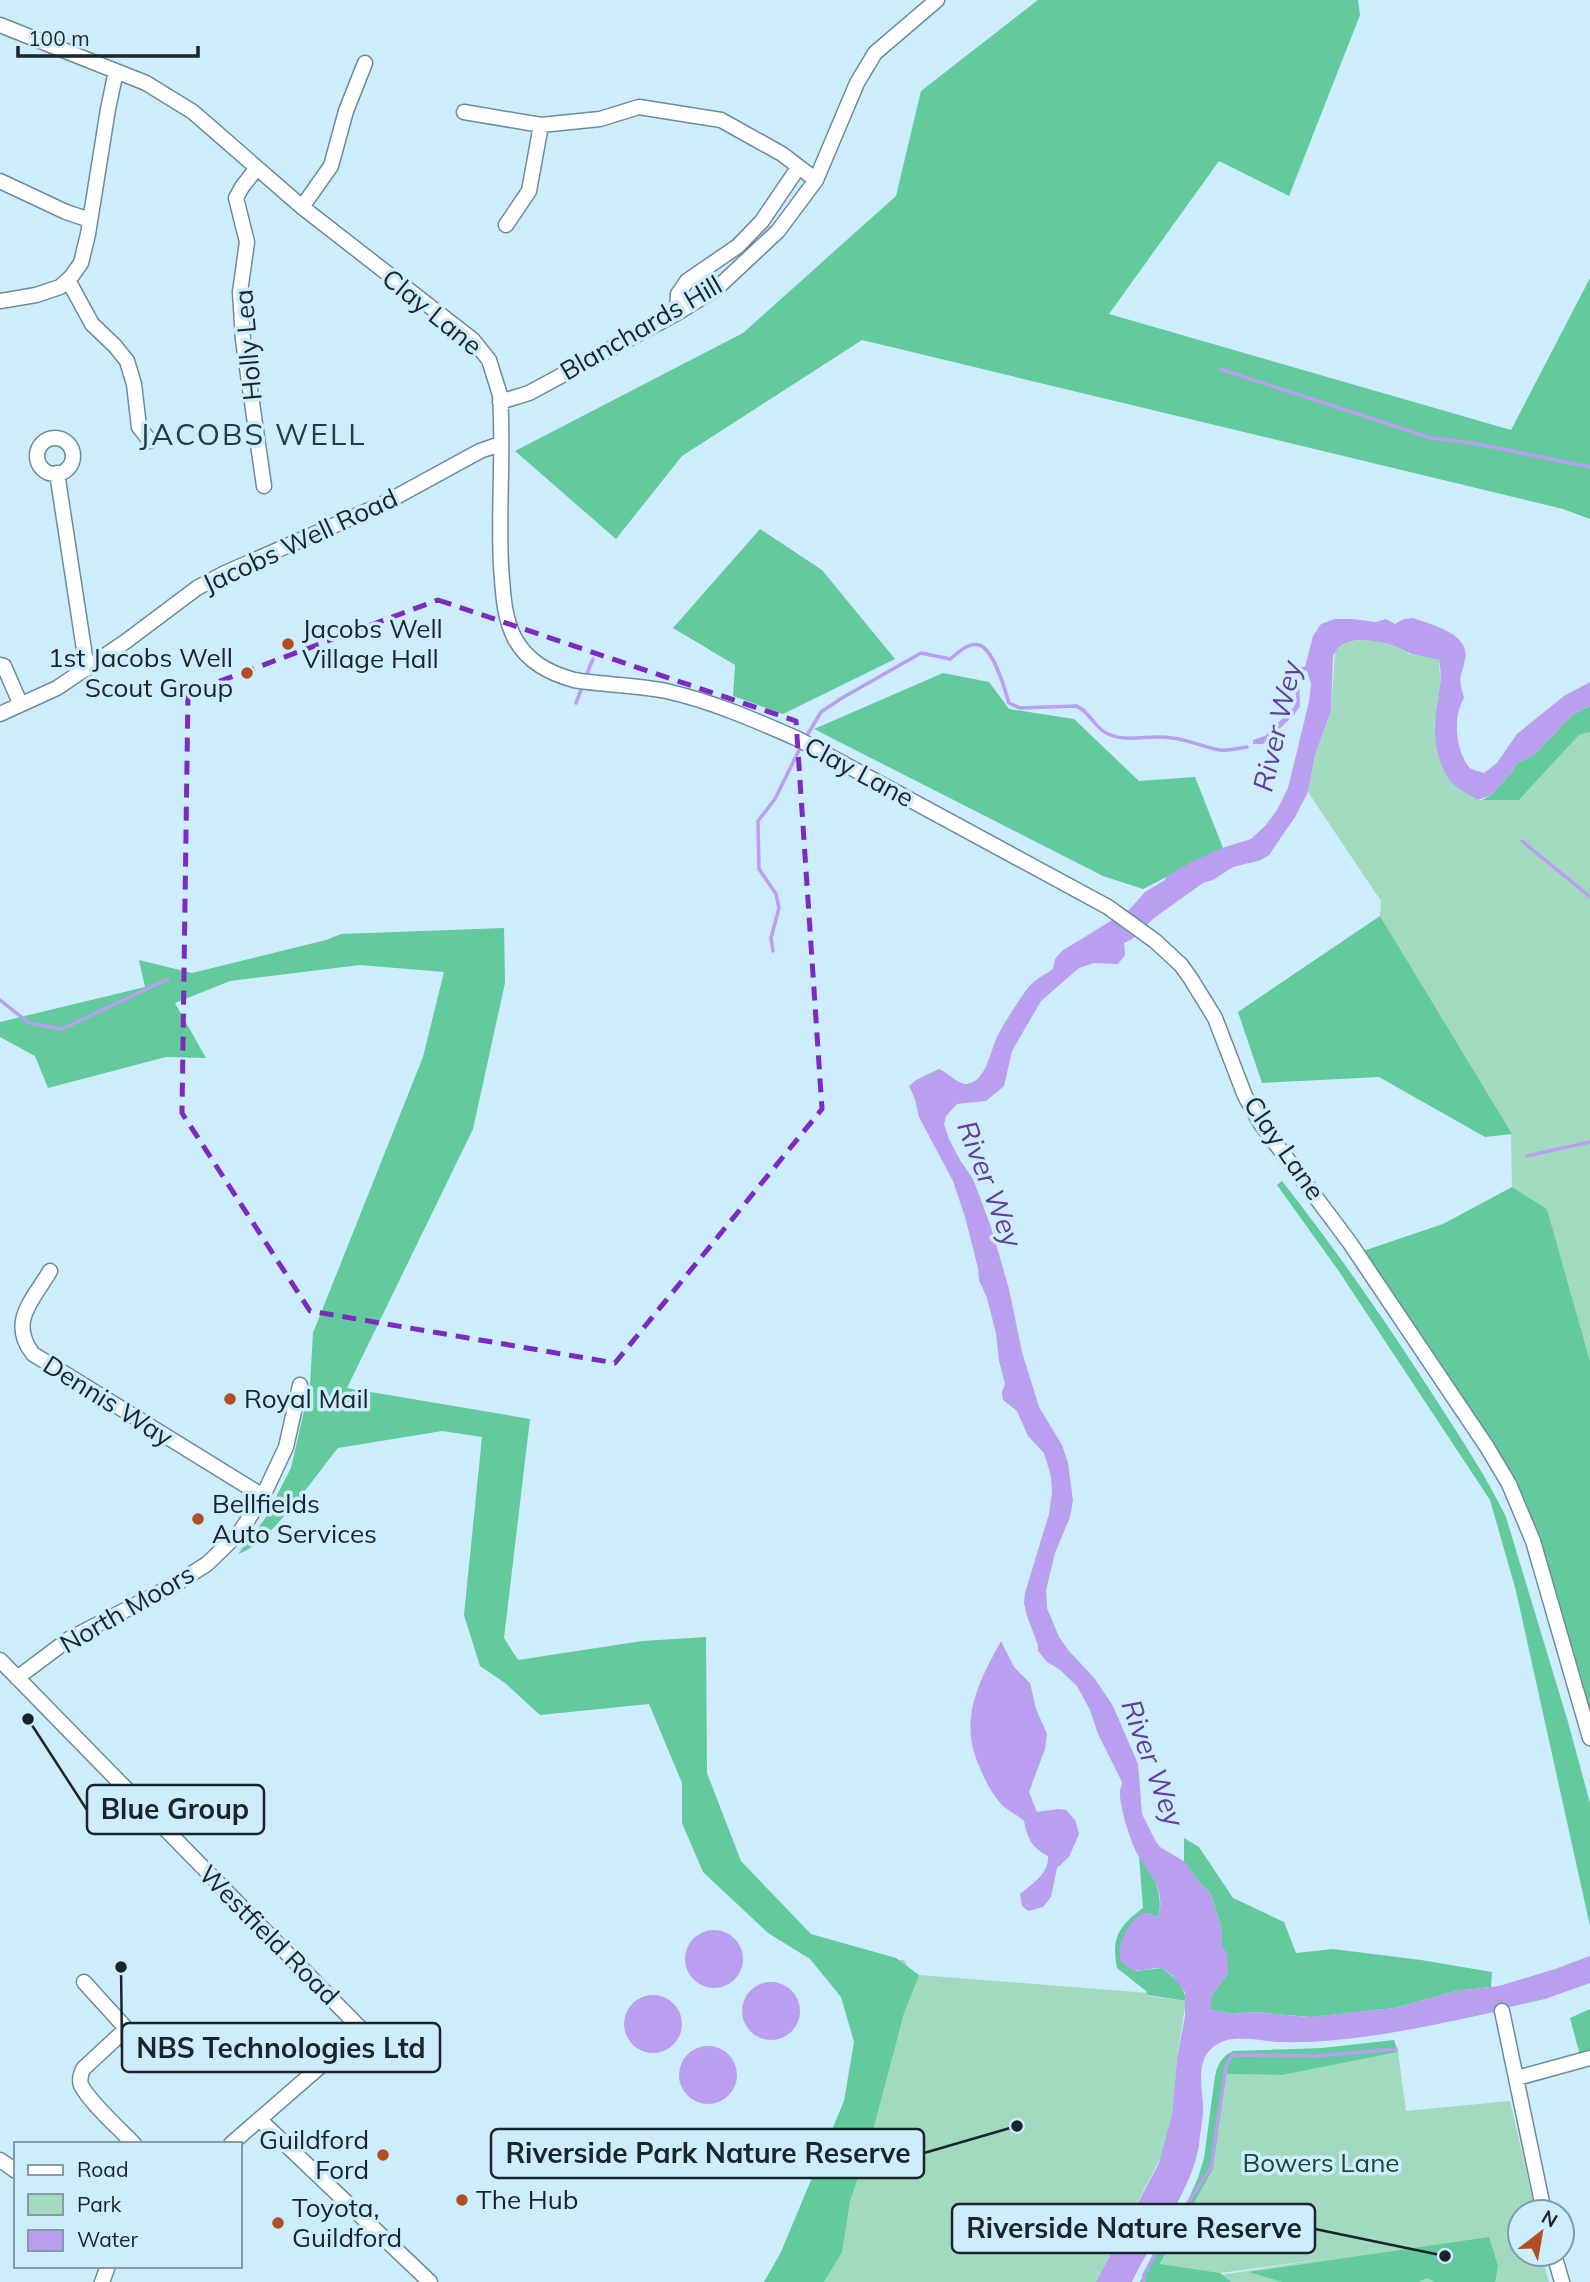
<svg xmlns="http://www.w3.org/2000/svg" width="1590" height="2282" font-family="Mulish,sans-serif">
<style>
.green{fill:#a1dabe}
.forest{fill:#62ca9d}
.water{fill:#ba9eef}
.lines{fill:none;stroke-linecap:round;stroke-linejoin:round}
.stream{stroke:#ba9eef;stroke-width:3.5}
.minor-casing{stroke:#6e8b9a;stroke-width:17}
.minor{stroke:#fff;stroke-width:14}
.marked{fill:none;stroke:#7b2cbf;stroke-width:5;stroke-dasharray:14 9;stroke-linejoin:round}
.poi-dot{fill:#b34d22;stroke:#cdecfc;stroke-width:2.5}
.labels{text-anchor:middle;stroke-width:7;stroke-linejoin:round;paint-order:stroke}
.street-label{font-size:26px;fill:#19252b;stroke:#cdecfc}
.poi-label{font-size:26px;fill:#19252b;stroke:#cdecfc;text-anchor:start}
.park-label{font-size:26px;fill:#1b4734;stroke:#cdecfc}
.water-label{font-size:28px;font-style:italic;fill:#633d9a;stroke:#cdecfc}
.quarter-label{font-size:30px;letter-spacing:2px;fill:#223c48;stroke:#cdecfc}
.leader{fill:none;stroke:#19252b;stroke-width:2.5}
.callout-dot{fill:#19252b;stroke:#cdecfc;stroke-width:2.5}
.callout{fill:#cdecfc;stroke:#19252b;stroke-width:2.5}
.callout-label{font-size:28px;text-anchor:middle;font-weight:bold;fill:#19252b}
</style>
<rect width="100%" height="100%" fill="#cdecfc"/>
<path class="green" d="M1370,639L1395,646L1409,654L1426,655L1439,660L1441,694L1434,726L1478,800H1519L1579,735L1590,732V1361L1547,1209L1512,1187L1511,1134L1380,916L1381,901L1308,792L1315,755L1331,711L1335,651L1346,642Z
M897,1960H904L911,1972L919,1975L1148,1993V1996L1186,2001L1177,2059L1172,2115L1162,2155L1096,2282H809Z
M1398,2052L1406,2111L1510,2101L1536,2212H1520V2254H1541L1549,2282H1177L1317,2260L1220,2273L1160,2265L1213,2169L1226,2074L1282,2075Z"/>
<path class="forest" d="M1038,0H1358L1360,15L1289,196L1219,161L1109,314L1511,430L1590,278V519L1563,509L862,340L682,456L616,539L515,451L743,333L896,196L921,91Z
M760,529L822,570L895,659L783,714L733,696L735,665L673,628Z
M943,673L989,682L1009,709L1074,719L1139,781L1195,777L1223,848L1143,889L1103,876L814,729Z
M1590,706V732L1579,735L1519,800H1482L1491,795L1512,772L1516,764L1535,754L1572,715Z
M1380,916L1512,1134L1485,1137L1379,1077L1262,1083L1238,1012Z
M504,928L505,983L473,1129L347,1388L530,1419L504,1638L518,1660L642,1641L706,1637L707,1773L741,1861L811,1934L896,1958L919,1975L904,2013L869,2145L850,2201L842,2252L824,2282H764L781,2252L844,2101L854,2042L841,1997L810,1959L768,1933L703,1872L682,1823V1783L649,1704L540,1715L505,1683L480,1666L464,1615L482,1437L442,1431L338,1448C314,1477 272,1542 238,1554L264,1520L291,1468L310,1384L313,1333L423,1057L444,972L360,965L230,981L175,1003L206,1058L166,1057L48,1088L35,1056L0,1037V1022L145,987L139,960L192,973L326,940L341,934Z
M1282,1181C1337,1251 1387,1323 1435,1398C1460,1437 1486,1476 1506,1517L1568,1722L1590,1803V1926L1516,1591L1490,1500L1338,1270L1277,1185Z
M1512,1187L1547,1209L1590,1361V1710L1534,1524L1511,1472L1363,1251L1443,1224Z
M1184,1838L1199,1847L1233,1898L1284,1922L1296,1953L1333,1949L1421,1960L1492,1972L1491,1987L1456,1991L1395,2008L1311,2017L1254,2012L1233,2014L1209,2009L1213,1993L1228,1973L1222,1947V1930L1211,1894L1200,1883L1184,1862Z
M1139,1856C1153,1872 1163,1893 1159,1915L1156,1917L1148,1913L1136,1971L1162,1968C1174,1977 1185,1986 1186,2001L1148,1995L1146,1991L1117,1968C1111,1937 1119,1926 1143,1908Z
M1590,2009V2052L1580,2055L1570,2018Z
M1394,2040L1398,2052L1282,2075L1226,2074L1213,2169L1160,2264L1220,2273L1231,2282H1140L1153,2254L1186,2205L1198,2178L1204,2158L1215,2076C1218,2064 1221,2057 1233,2051L1322,2048Z
M1489,2237L1498,2266L1495,2282H1435L1427,2278L1418,2282H1282L1249,2272Z"/>
<path class="water" d="M1413,618C1431,625 1471,633 1465,660C1460,681 1458,676 1464,698C1453,716 1455,748 1468,766C1472,771 1479,771 1484,773L1497,763L1517,734L1564,696L1590,682V706L1572,715L1535,754L1516,764L1512,772L1491,795L1478,800C1470,795 1458,789 1451,782C1440,769 1434,742 1435,725C1436,703 1444,682 1439,660C1429,657 1421,656 1412,654C1405,652 1399,647 1392,645C1374,639 1341,634 1333,656L1331,711L1315,755L1308,792L1295,817L1269,855L1261,860L1233,867L1213,880L1203,883L1154,918L1132,939L1124,943L1125,955L1118,964L1094,963L1079,968L1041,1001L1012,1051L1004,1086L986,1101L957,1104L946,1116L944,1124L949,1139L960,1160L973,1179L991,1227L1009,1289L1022,1352L1039,1407L1062,1445L1068,1463L1073,1501L1070,1517L1055,1553L1046,1590L1047,1608L1059,1637L1069,1651L1095,1679L1113,1706L1138,1764L1142,1814L1155,1840L1160,1847L1185,1862L1200,1883L1211,1894L1222,1930V1947L1227,1952L1228,1973L1213,1993L1210,2009L1233,2014L1254,2012L1309,2017L1395,2008L1456,1991L1499,1986L1555,1969L1590,1956V1983L1545,1999L1496,2010L1494,2012C1424,2027 1351,2044 1279,2042C1254,2041 1228,2031 1209,2051C1195,2067 1204,2094 1203,2113C1202,2123 1200,2134 1199,2145C1190,2196 1153,2236 1132,2282H1096L1159,2163L1172,2115L1177,2059L1185,2016V1992L1172,1975L1162,1968C1153,1967 1143,1972 1134,1970C1103,1962 1129,1916 1145,1913C1149,1913 1153,1915 1156,1917L1159,1915C1165,1887 1150,1876 1138,1855C1131,1843 1119,1805 1120,1792C1120,1788 1122,1785 1122,1782L1098,1734L1090,1710L1077,1686L1059,1669L1047,1662L1038,1651V1645L1027,1616L1024,1603L1025,1593L1049,1514L1052,1493L1051,1476L1044,1453L1028,1436L1017,1411L1003,1400L1002,1392L1005,1384L999,1361L996,1333L987,1298L979,1280L978,1268L965,1217L953,1181L919,1117L915,1099L909,1086L916,1080L939,1069C947,1072 958,1085 967,1084C987,1081 990,1050 998,1035C1006,1020 1017,1003 1027,989C1034,980 1044,975 1053,969L1055,959L1062,951L1130,909L1145,892L1165,880L1166,877L1193,861L1222,848L1251,839L1266,825L1277,810L1288,788L1309,702L1311,684L1307,671L1301,670L1299,672L1300,706L1294,715L1263,744H1253V740L1265,736L1294,707C1299,694 1292,679 1300,667H1305L1313,636L1321,624L1335,619H1352L1376,622L1386,619L1395,624L1404,619Z
M1001,1641L1014,1667L1030,1683L1036,1709L1047,1734L1045,1749L1029,1792L1037,1812L1058,1809L1066,1810L1075,1820L1079,1834L1069,1857L1057,1868L1051,1897L1043,1907L1028,1911L1022,1906L1020,1894C1032,1884 1049,1874 1048,1856C1031,1847 1028,1839 1024,1821C1018,1815 1008,1811 1002,1805C993,1795 985,1781 980,1768C958,1721 978,1683 1001,1641Z
M685 1959a29 29 0 1 1 58 0a29 29 0 1 1-58 0Z
M742 2011a29 29 0 1 1 58 0a29 29 0 1 1-58 0Z
M624 2024a29 29 0 1 1 58 0a29 29 0 1 1-58 0Z
M679 2075a29 29 0 1 1 58 0a29 29 0 1 1-58 0Z"/>
<g class="lines">
<path class="stream" d="M1220,369L1431,438L1473,443L1590,467
M585,678L593,659
M576,703L583,685
M806,737L821,712L842,698L921,653L950,659C958,653 968,642 979,645C994,649 1005,690 1009,703L1020,708L1076,706C1090,711 1094,728 1108,734C1128,743 1151,734 1172,738C1189,740 1204,747 1220,750C1229,751 1239,748 1247,747
M1522,841L1590,897
M773,951L771,938L779,908L776,894L759,869L758,821L775,799L802,744
M0,1000L29,1023L62,1029L168,979
M1527,1156L1590,1142
M1144,2282V2275L1152,2260L1211,2167L1226,2066L1232,2055L1316,2056L1396,2049"/>
<g class="minor-casing">
<path id="minor" d="M0,25L146,83L193,112L302,207L473,340L489,360L500,395C504,451 498,509 501,566C503,590 503,616 515,639C528,662 549,673 574,680C604,685 636,685 666,691C711,701 755,720 798,739L1108,907L1155,941L1181,965L1191,979L1215,1018L1245,1096L1261,1124L1350,1243L1487,1447L1509,1484L1533,1541L1590,1738
M464,112L541,125L600,119L639,107L721,120L782,154L816,180
M256,169L242,187L236,198L247,242L240,292L243,340L264,486
M0,181L66,212L90,220
M302,207L331,166L346,111L365,63
M506,225L529,191L541,125
M68,280L92,324L115,346L127,361L134,384L139,427L150,441
M0,301L36,295L60,287L71,277L81,263L88,234L108,109L116,71
M677,313L678,294L687,281L738,246L762,221L798,168
M500,402L529,393L542,386L677,313L716,289L778,231L816,180L857,83L875,53L937,0
M37 456a18 18 0 1 1 36 0a18 18 0 1 1-36 0Z
M57,473L87,669
M0,665L4,666L20,703
M0,714L57,688L125,642L197,588L225,573L383,504L480,451L500,444
M50,1271C33,1300 8,1322 33,1354L263,1496
M0,1660L362,2030L231,2144
M17,1678L69,1639L174,1585L207,1564L240,1532L263,1496L286,1447L300,1385
M84,1982L153,2058
M1502,2011L1544,2212
M126,2029L83,2069C81,2074 79,2079 81,2085C90,2103 120,2129 134,2144
M1517,2078L1590,2058
M260,2120L430,2282
M0,2160L16,2171
M1554,2254L1562,2282
M102,2282L108,2266"/>
</g>
<use href="#minor" class="minor"/>
</g>
<path class="marked" d="M438,600L796,721L822,1109L615,1363L310,1311L182,1113L188,693Z"/>
<g class="poi-dot">
<circle cx="288" cy="644" r="7"/>
<circle cx="247" cy="673" r="7"/>
<circle cx="230" cy="1399" r="7"/>
<circle cx="198" cy="1519" r="7"/>
<circle cx="383" cy="2155" r="7"/>
<circle cx="462" cy="2200" r="7"/>
<circle cx="278" cy="2223" r="7"/>
</g>
<g class="labels">
<g class="street-label">
<text transform="translate(432 312) rotate(39)" y="9">Clay Lane</text>
<text transform="translate(641 328) rotate(-30)" y="9">Blanchards Hill</text>
<text transform="translate(248 345) rotate(-95)" y="9">Holly Lea</text>
<text transform="translate(300 541) rotate(-25)" y="9">Jacobs Well Road</text>
<text transform="translate(859 772) rotate(28)" y="9">Clay Lane</text>
<text transform="translate(1284 1148) rotate(55)" y="9">Clay Lane</text>
<text transform="translate(108 1401) rotate(32)" y="9">Dennis Way</text>
<text transform="translate(127 1609) rotate(-30)" y="9">North Moors</text>
<text transform="translate(269 1935) rotate(45)" y="9">Westfield Road</text>
</g>
<g class="poi-label">
<text x="302" y="638">Jacobs Well<tspan x="302" dy="30">Village Hall</tspan></text>
<text x="233" y="667" text-anchor="end">1st Jacobs Well<tspan x="233" dy="30">Scout Group</tspan></text>
<text x="244" y="1408">Royal Mail</text>
<text x="212" y="1513">Bellfields<tspan x="212" dy="30">Auto Services</tspan></text>
<text x="369" y="2149" text-anchor="end">Guildford<tspan x="369" dy="30">Ford</tspan></text>
<text x="476" y="2209">The Hub</text>
<text x="292" y="2217">Toyota,<tspan x="292" dy="30">Guildford</tspan></text>
</g>
<g class="park-label">
<text x="1321" y="2172">Bowers Lane</text>
</g>
<g class="water-label">
<text transform="translate(1277 726) rotate(-77)" y="10">River Wey</text>
<text transform="translate(990 1184) rotate(69)" y="10">River Wey</text>
<text transform="translate(1153 1763) rotate(70)" y="10">River Wey</text>
</g>
<g class="quarter-label">
<text x="253" y="445">JACOBS WELL</text>
</g>
</g>
<path class="leader" d="M28 1719L87 1810M121 1967L122 2048M1017 2126L924 2153M1445 2256L1315 2229"/>
<g class="callout-dot">
<circle cx="28" cy="1719" r="7"/>
<circle cx="121" cy="1967" r="7"/>
<circle cx="1017" cy="2126" r="7"/>
<circle cx="1445" cy="2256" r="7"/>
</g>
<g class="callout">
<rect x="87" y="1785" width="177" height="49" rx="7"/>
<rect x="122" y="2023" width="318" height="49" rx="7"/>
<rect x="491" y="2129" width="433" height="49" rx="7"/>
<rect x="952" y="2204" width="363" height="49" rx="7"/>
</g>
<g class="callout-label">
<text x="175" y="1819">Blue Group</text>
<text x="281" y="2058">NBS Technologies Ltd</text>
<text x="708" y="2163">Riverside Park Nature Reserve</text>
<text x="1134" y="2238">Riverside Nature Reserve</text>
</g>
<rect x="14" y="2142" width="228" height="126" fill="#cdecfc" stroke="#859ca8" stroke-width="2"/>
<rect x="28" y="2165" width="35" height="10" fill="#ffffff" stroke="#859ca8" stroke-width="2"/>
<text x="77" y="2177" font-size="21" fill="#19252b">Road</text>
<rect x="28" y="2194" width="35" height="21" fill="#a1dabe" stroke="#859ca8" stroke-width="2"/>
<text x="77" y="2212" font-size="21" fill="#19252b">Park</text>
<rect x="28" y="2230" width="35" height="21" fill="#ba9eef" stroke="#859ca8" stroke-width="2"/>
<text x="77" y="2247" font-size="21" fill="#19252b">Water</text>
<g transform="translate(1541 2233) rotate(31)"><circle r="33" fill="#cdecfc" stroke="#859ca8" stroke-width="2"/>
<path d="M0-5L12 26L0 18L-12 26Z" fill="#b34d22"/>
<text y="-10" font-size="19" font-weight="bold" text-anchor="middle" fill="#19252b">N</text>
</g>
<path d="M18 46v10h180v-10" fill="none" stroke="#19252b" stroke-width="3.5"/>
<text x="28" y="46" font-size="21" fill="#19252b" stroke="#cdecfc" stroke-width="5" paint-order="stroke">100 m</text>
</svg>
